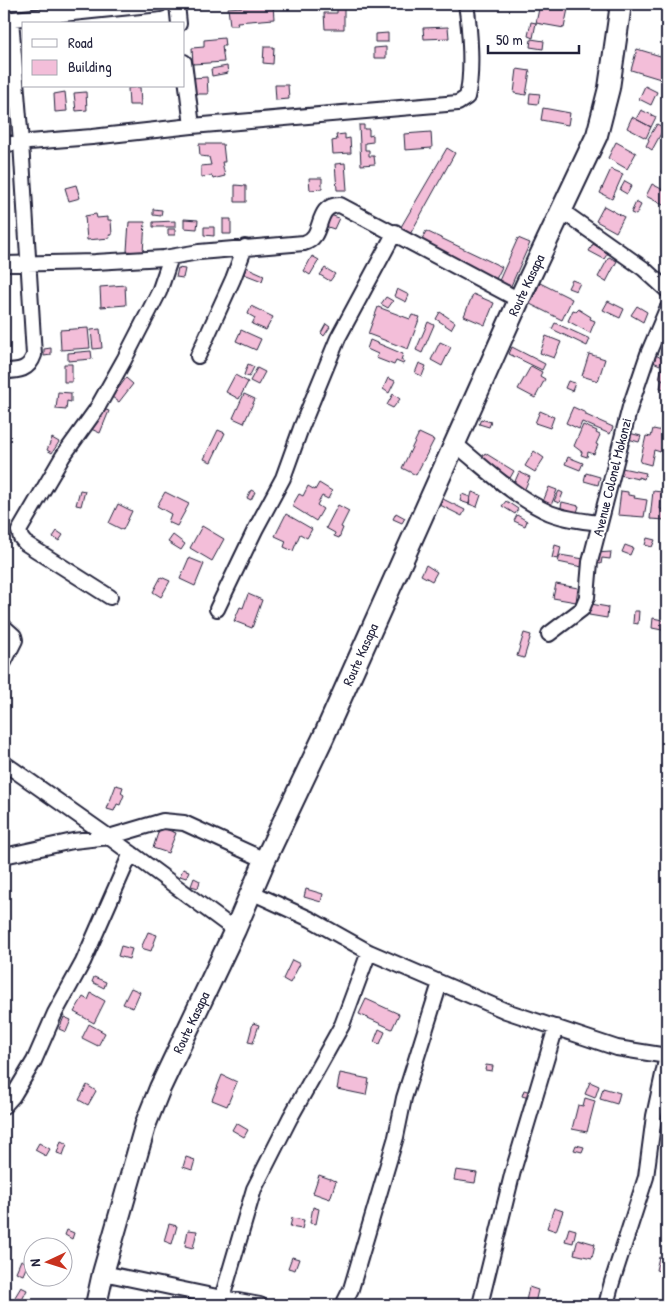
<svg xmlns="http://www.w3.org/2000/svg" width="671" height="1309" font-family="'Patrick Hand',sans-serif">
<style>
.building{fill:#f3bed9;stroke:#22223b}
.lines{fill:none;stroke-linecap:round;stroke-linejoin:round}
.minor-casing{stroke:#22223b;stroke-width:18}
.secondary-casing{stroke:#22223b;stroke-width:24}
.minor{stroke:#fff;stroke-width:14}
.secondary{stroke:#fff;stroke-width:20}
.labels{text-anchor:middle;stroke-width:4;stroke-linejoin:round;paint-order:stroke}
.street-label{font-size:14px;fill:#22223b;stroke:#fff}
</style>
<rect width="100%" height="100%" fill="#fff"/>
<filter id="ink" filterUnits="userSpaceOnUse"><feTurbulence type="fractalNoise" baseFrequency=".02" numOctaves="2"/><feDisplacementMap in="SourceGraphic" scale="10" xChannelSelector="R" yChannelSelector="G"/><feConvolveMatrix kernelMatrix="1 2 1 2 8 2 1 2 1" color-interpolation-filters="sRGB"/></filter>
<g filter="url(#ink)">
<path class="building" d="M540,4H569L564,28L536,23Z
M650,4H666V6L662,5V8H653V5Z
M273,5L274,19L237,22L238,25H230L228,8Z
M344,8V29H325L324,13H337V9Z
M531,22L536,23L533,38L528,36Z
M448,27L449,38L424,39L423,28Z
M388,33V42H375V34Z
M224,38L225,46H222L224,62L193,64L192,48L204,47V40Z
M531,39L544,41L543,49L530,47Z
M264,47H274L273,64L263,63Z
M386,47V58H374V48Z
M637,49L667,58V81L631,70Z
M227,66L228,73L212,76L211,69Z
M517,69L530,71L526,95L514,93Z
M207,77L208,94H193L192,78Z
M275,85H288L289,99L276,100Z
M645,86L657,92L651,105L639,99Z
M140,87L141,105H129L128,88Z
M65,92L67,111L55,112L54,94Z
M86,92L87,110L76,111L74,93Z
M530,93L540,94L538,104L529,103Z
M543,108L570,113L568,125L541,120Z
M641,110L656,117L651,127L636,119Z
M632,117L651,127L646,138L627,128Z
M657,124L664,128L652,150L646,146L649,140L648,139Z
M359,125H364V129H369V136L373,135V142L365,143V150H369V156H374L375,164L361,165Z
M431,132L432,148L405,150L404,134Z
M345,134V139L350,138L351,153L333,154L332,141L337,140L336,135Z
M616,142L636,153L627,169L608,158Z
M199,144H223L225,162H222L225,176L213,179L212,176L201,177V166L211,165L209,157L200,156Z
M447,148L455,153L408,238L398,232Z
M667,161V175L661,172Z
M345,163L347,190H337L335,164Z
M611,169L623,174L612,199L600,193Z
M309,178H322V189L310,190Z
M625,181L632,185L627,194L620,190Z
M652,184L667,192V207L646,196Z
M76,185L80,198L69,201L65,188Z
M235,185L246,186V202H235Z
M636,202L641,205L636,215L631,213Z
M604,206L624,217L616,232L596,221Z
M153,209L162,210L161,216L153,215Z
M96,214L97,218L108,217V220H111L112,235H109L110,238L87,240L85,216Z
M327,214L339,218L334,229L322,225Z
M184,219L198,220L197,229L184,228Z
M223,219H231V234H223Z
M175,221V227H153V222Z
M129,222H145L143,253L127,251Z
M204,227H214V236L204,235Z
M168,229H175V235H168Z
M426,231L502,267L496,279L420,243Z
M518,238L530,243L510,288L498,283Z
M593,244L608,253L604,259L589,251Z
M312,256L319,260L310,275L304,271Z
M609,257L617,261L606,282L598,277Z
M246,267L264,275L262,281L244,274Z
M178,268L185,269L183,278L176,277Z
M325,268L335,274L330,281L320,275Z
M572,280L580,283L576,291L568,288Z
M540,283L572,299L562,320L530,304Z
M125,285L126,305L101,307L100,287Z
M397,289L409,295L406,302L394,296Z
M473,294L494,303L485,325L464,316Z
M386,297L393,301L388,308L381,304Z
M608,301L624,309L620,318L603,310Z
M251,306L273,317L266,330L252,324L255,318L248,314Z
M637,306L647,312L643,322L631,315Z
M378,307L410,319L412,315L420,317L408,349L368,334Z
M578,309L591,317L590,319L595,321L590,333L568,321L573,310L576,311Z
M440,312L455,322L451,329L436,319Z
M428,322L434,325L422,353L416,350Z
M555,323L590,339L587,346L552,329Z
M326,324L330,327L324,336L321,333Z
M88,328L90,348L61,350L60,330Z
M100,329L102,348L93,349L91,330Z
M241,330L261,339L256,350L236,341Z
M546,336L561,342L554,358L540,353Z
M370,340L403,354L401,360L404,362L403,364L396,361L394,365L376,358L378,354L367,349Z
M440,342L451,347L442,366L431,360Z
M665,342L667,343V358L660,355Z
M512,347L545,364L542,370L509,354Z
M51,348V355L44,356V349Z
M91,351L92,359L68,361V353Z
M589,354L605,359L598,381L582,376Z
M654,354L663,359L660,365L651,361Z
M419,363L426,366L422,376L415,373Z
M64,364H72V382H64Z
M248,364L254,367L249,377L244,375Z
M663,364L667,365L665,380L659,378Z
M531,366L542,372L540,376L545,379L535,398L518,389Z
M257,368L265,372L258,385L250,381Z
M235,375L248,382L239,399L226,392Z
M126,378L133,384L119,402L112,397Z
M388,378L395,381L389,393L383,389Z
M662,380L667,381V390L660,388Z
M568,381L575,383L572,391L565,388Z
M58,392L71,393V402L67,401L66,410L56,409Z
M244,394L255,399L244,423L233,418Z
M393,394L400,399L393,408L387,405Z
M573,407L586,413V415L613,427L610,434L582,422L579,429L566,423Z
M100,408L109,411L100,433L91,429Z
M540,411L554,417L550,428L535,423Z
M481,419L491,422L489,427L479,424Z
M583,425L597,431L596,433L600,435L596,444L598,445L594,454L588,452L587,457L581,455L582,452L574,446Z
M653,429L663,431L662,434L667,435V454L654,450L651,465L640,462L646,436L651,437Z
M218,430L225,433L211,462L204,459Z
M419,433L434,440L416,475L402,468Z
M629,433L641,436L639,442L628,439Z
M52,438L59,442L52,453L47,450Z
M534,451L544,458L535,472L525,466Z
M485,453L514,471L510,478L481,459Z
M568,457L583,463L580,470L565,464Z
M617,467L646,473L644,479L638,477V479L615,474Z
M519,472L530,477L524,491L513,486Z
M586,473L600,477L598,485L584,481Z
M319,483L332,491L328,499L322,496L317,505L323,509L316,521L292,506L299,494L303,496L308,486L315,490Z
M549,487L557,490L550,508L542,504Z
M80,490L85,491L81,506L76,505Z
M251,490L255,492L251,500L247,498Z
M559,491L563,493L559,503L554,501Z
M621,491L628,492V495L635,496L634,498L647,500L644,517L618,515Z
M653,491L662,492L660,509L667,510L666,520L650,519Z
M165,492L189,504L177,526L168,522L171,514L157,506Z
M472,492L481,495L477,507L469,504Z
M462,494L470,497L469,504L460,501Z
M443,499L465,510L462,516L440,505Z
M506,501L518,509L515,514L502,506Z
M562,502L579,506L576,516L560,512Z
M118,504L132,511L123,530L109,523Z
M338,505L349,511L341,527L343,528L339,538L334,536L335,533L326,528Z
M396,513L405,518L402,523L393,519Z
M286,514L312,529L307,538L300,534L293,551L284,547L286,541L275,536Z
M517,515L527,521L525,526L514,521Z
M202,526L224,539L212,561L190,548Z
M57,531L63,535L59,541L53,537Z
M173,535L185,544L181,550L168,542Z
M647,538L655,540L652,547L645,545Z
M555,545L561,547L558,559L552,558Z
M625,545L633,548L630,555L622,552Z
M611,552L610,559L602,558L601,564L595,563L596,553Z
M560,555L584,559L582,567L558,562Z
M189,558L204,564L195,586L180,579Z
M426,565L437,572L432,581L421,575Z
M161,577L170,581L161,597L153,592Z
M556,584L578,588L576,602L553,598Z
M248,594L262,600L252,628L234,621L240,607L243,608Z
M591,604L608,607L607,618L589,615Z
M634,611H639L638,624L633,623Z
M653,618L667,621V631L652,628Z
M524,633L531,635L524,658L517,656Z
M116,785L123,787L121,793L124,795L120,805L117,804L114,811L107,809Z
M160,827L176,833L168,853L153,848Z
M183,869L189,871L186,878L180,876Z
M194,878L200,881L198,888L191,886Z
M306,889L323,894L321,902L304,897Z
M148,932L157,935L151,951L141,948Z
M121,946L132,949L129,959L118,956Z
M292,960L300,964L290,983L283,979Z
M94,977L106,982L104,988L92,982Z
M131,988L140,992L133,1008L123,1004Z
M91,993L105,1001L94,1023L74,1012L83,997L88,1000Z
M366,999L399,1014L392,1029L359,1014Z
M64,1017L71,1020L66,1032L59,1029Z
M253,1023L259,1025L253,1043L248,1042Z
M89,1024L105,1033L98,1046L82,1038Z
M379,1029L385,1032L380,1044L374,1042Z
M486,1065L493,1066L492,1071L485,1070Z
M340,1073L369,1079L366,1095L337,1089Z
M222,1075L237,1082L227,1106L212,1100Z
M590,1082L599,1086L595,1098L585,1094Z
M87,1085L96,1091L88,1105L79,1100Z
M603,1088L620,1093L617,1104L600,1099Z
M524,1090L531,1092L529,1098L522,1096Z
M585,1098L595,1101L587,1132L572,1129L578,1105L583,1106Z
M236,1123L248,1130L244,1137L232,1130Z
M61,1141L67,1144L63,1155L57,1153Z
M39,1143L50,1149L46,1156L35,1150Z
M576,1145L584,1147L582,1152L574,1150Z
M186,1157L195,1160L192,1170L183,1167Z
M456,1170L477,1173L475,1183L454,1180Z
M319,1175L336,1181L330,1199L313,1193Z
M313,1207L319,1209L316,1224L310,1223Z
M554,1208L563,1211L556,1231L547,1228Z
M292,1218L304,1220L302,1229L290,1227Z
M169,1224L177,1226L172,1244L164,1241Z
M569,1228L576,1230L573,1243L565,1241Z
M67,1230L74,1233L72,1239L65,1235Z
M188,1230L197,1231L193,1248L185,1246Z
M578,1239L595,1244L592,1258L574,1254Z
M292,1257L299,1259L295,1270L288,1268Z
M659,1257L667,1259V1273L656,1270Z
M21,1260L28,1263L23,1275L16,1272Z
M21,1287L27,1290L22,1300L15,1297Z
M529,1287L538,1290L535,1303L526,1301Z
M488,1299L498,1303V1305H485Z
M614,1301L633,1302V1305H614Z"/>
<g class="lines">
<g class="minor-casing">
<path id="minor" d="M177,4L179,24
M4,20L160,4
M184,62L192,126L458,103L467,97C473,73 470,29 466,4
M4,144L92,137L192,126
M562,211L644,269L667,290
M4,264L95,262L164,258L199,252L304,243C326,237 313,205 340,205L519,300
M198,356L233,279L245,247
M4,371C19,371 29,370 34,355L21,142L11,19
M455,444C484,467 515,498 550,513C565,519 583,521 600,523
M110,597L25,543L21,538L19,531L63,456L96,410L124,360L159,292L171,257
M217,609L255,530L283,478L301,428L338,338L395,232
M4,627L14,636L15,640L4,662
M549,634L582,609L587,597L590,562L630,407L648,354L667,309
M4,763L109,837L163,821L184,823L265,860
M4,856L73,841L109,837L235,930
M251,892L310,919L369,952L506,1011L617,1048L667,1056
M4,1106L13,1096L34,1061L55,1013L83,962L131,853
M103,1273L222,1298L254,1189L290,1118L342,1025L369,952
M222,1298L260,1305
M343,1305L351,1289L396,1137L404,1098L440,983
M480,1305L513,1171L556,1027
M606,1305L612,1282L646,1177L654,1116L667,1056"/>
</g>
<g class="secondary-casing">
<g id="secondary">
<path id="s1" d="M96,1305L103,1273L146,1123L160,1088L235,930L265,860L323,738L519,300L597,135L609,88L621,4"/>
</g>
</g>
<use href="#minor" class="minor"/>
<use href="#secondary" class="secondary"/>
</g>
</g>
<g class="labels">
<g class="street-label">
<text dy="5" stroke="none"><textPath href="#s1" startOffset="1109">Route Kasapa</textPath></text>
<text transform="translate(612 477) rotate(-76)" y="5">Avenue Colonel Mokonzi</text>
<text dy="5" stroke="none"><textPath href="#s1" startOffset="704">Route Kasapa</textPath></text>
<text dy="5" stroke="none"><textPath href="#s1" startOffset="299">Route Kasapa</textPath></text>
</g>
</g>
<rect width="671" height="1309" fill="none" stroke="#fff" stroke-width="20"/>
<rect x="10" y="10" width="651" height="1289" fill="none" stroke="#22223b" stroke-width="2" filter="url(#ink)"/>
<rect x="22" y="22" width="162" height="65" fill="#ffffff" stroke="#a7a7b1"/>
<rect x="32" y="39" width="25" height="8" fill="#ffffff" stroke="#a7a7b1"/>
<text x="68" y="48" font-size="15" fill="#22223b">Road</text>
<rect x="32" y="60" width="25" height="15" fill="#f3bed9" stroke="#a7a7b1"/>
<text x="68" y="72" font-size="15" fill="#22223b">Building</text>
<g transform="translate(48 1262) rotate(266)"><circle r="24" fill="#ffffff" stroke="#a7a7b1"/>
<path d="M0-4L9 19L0 12L-9 19Z" fill="#c8321e"/>
<text y="-8" font-size="14" font-weight="bold" text-anchor="middle" fill="#22223b">N</text>
</g>
<path d="M488 45v8h91v-8" fill="none" stroke="#22223b" stroke-width="2.5"/>
<text x="496" y="45" font-size="15" fill="#22223b" stroke="#ffffff" stroke-width="4" paint-order="stroke">50 m</text>
</svg>
